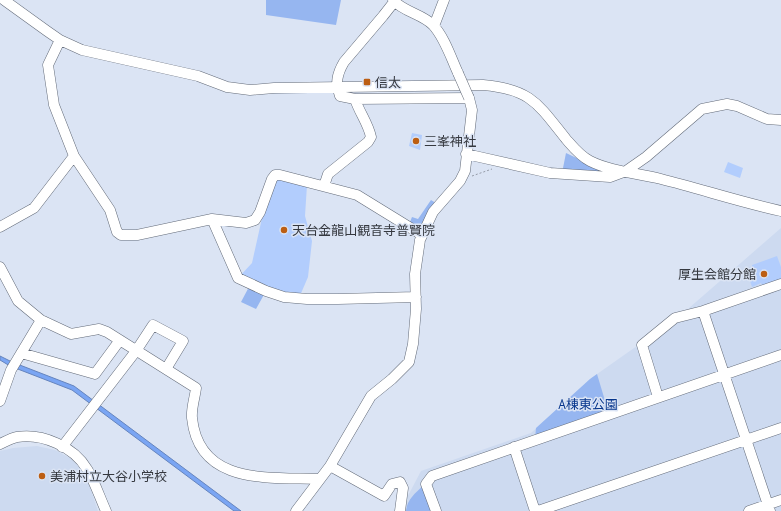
<svg xmlns="http://www.w3.org/2000/svg" width="781" height="511" font-family="'PT Sans','Noto Sans JP',sans-serif">
<style>
.built{fill:#cddaf0}
.green{fill:#96b6f0}
.water{fill:#7aa5f3;stroke:#6584bd}
.building{fill:#b2cdfd}
.lines{fill:none;stroke-linecap:round;stroke-linejoin:round}
.minor-casing{stroke:#636b79;stroke-width:11}
.path{stroke:#959ba7;stroke-width:1;stroke-dasharray:2 2;stroke-linecap:butt}
.minor{stroke:#fff;stroke-width:10}
.minor-bridge-casing{stroke:#636b79;stroke-width:11;stroke-linecap:butt}
.minor-bridge{stroke:#fff;stroke-width:10}
.poi-dot{fill:#bc5e13;stroke:#dbe4f4;stroke-width:1.5}
.labels{text-anchor:middle;stroke-width:3;stroke-linejoin:round;paint-order:stroke}
.poi-label{font-size:13px;fill:#35383f;stroke:#dbe4f4;text-anchor:start}
.park-label{font-size:13px;fill:#06358c;stroke:#dbe4f4}
</style>
<rect width="100%" height="100%" fill="#dbe4f4"/>
<path class="built" d="M781,228V511H400L421,471L531,433L590,379L681,315Z
M37,446L55,450L70,458L81,469L89,484L98,511H0V451L13,448Z"/>
<path class="green" d="M266,0H341L336,25L266,15Z
M566,153L606,172L562,173Z
M431,200L439,205L422,235L408,227L412,217L418,219Z
M250,285L266,291L256,309L241,302Z
M597,374L609,414L535,439L536,428L590,379Z
M423,486L431,511H406C407,500 415,493 423,486Z"/>
<path class="water" d="M0,356L12,362L74,386L241,511H234L72,390L10,366L0,360Z"/>
<path class="building" d="M412,133L422,135L420,150L409,146Z
M728,162L743,168L740,178L724,172Z
M275,179L307,185L305,216L312,241L308,277L299,298L238,278L252,263L262,218Z
M777,256L781,267V279L762,285L761,283L752,287L746,269L752,267V265Z"/>
<g class="lines">
<g class="minor-casing">
<path id="minor" d="M4,0L47,31L60,40L82,50L198,76L227,87L250,90L274,88L483,85C531,89 538,104 566,139C573,147 580,156 590,161C612,172 638,173 661,179C701,189 740,202 781,211
M393,0C404,12 422,14 433,25C445,38 451,58 458,73
M434,26L444,0
M60,40L48,65L54,105L74,156L110,210L117,232L121,235H137L212,219L246,223L255,220L260,212L272,179L275,175H280L357,195L422,235
M466,154L550,173L610,177L626,171L646,157L702,109L727,104L737,106L767,119L781,120
M324,186L328,174L368,142L371,137C368,123 359,112 355,99
M212,219L238,278L266,291L284,297L307,299H338L416,297
M0,227L34,208L74,156
M0,267L18,301L41,320L71,334L99,329L107,332L196,388C195,397 191,409 192,418C199,486 270,477 320,479
M703,311L770,511
M21,353L95,374L120,340
M658,397L642,345L675,318L703,311L781,284
M0,401L11,370L41,320
M0,444C6,441 12,438 17,437C43,433 74,447 87,469C94,480 100,498 106,511
M62,447L136,351L153,325L183,341L166,369
M514,447L535,511
M330,466L384,496L392,484L400,482L403,488L400,511
M296,511L330,466L371,396L392,379L409,362L413,344L416,309L415,274L420,240L433,212L460,181L465,171L472,110L469,98L355,99L340,96C335,83 337,74 344,62L383,16L394,2
M436,511L426,484L432,476L781,355
M538,511L781,428
M749,511L781,500"/>
</g>
<path class="path" d="M472,176L492,169"/>
<use href="#minor" class="minor"/>
<g class="minor-bridge-casing">
<path id="minor-bridge" d="M458,73L469,98"/>
</g>
<use href="#minor-bridge" class="minor-bridge"/>
</g>
<g class="poi-dot">
<rect x="363" y="78" width="8" height="8" rx="2"/>
<circle cx="416" cy="141" r="4"/>
<circle cx="284" cy="230" r="4"/>
<circle cx="764" cy="274" r="4"/>
<circle cx="42" cy="476" r="4"/>
</g>
<g class="labels">
<g class="poi-label">
<text x="375" y="87">信太</text>
<text x="424" y="146">三峯神社</text>
<text x="292" y="235">天台金龍山観音寺普賢院</text>
<text x="756" y="279" text-anchor="end">厚生会館分館</text>
<text x="50" y="481">美浦村立大谷小学校</text>
</g>
<g class="park-label">
<text x="588" y="409">A棟東公園</text>
</g>
</g>
</svg>
